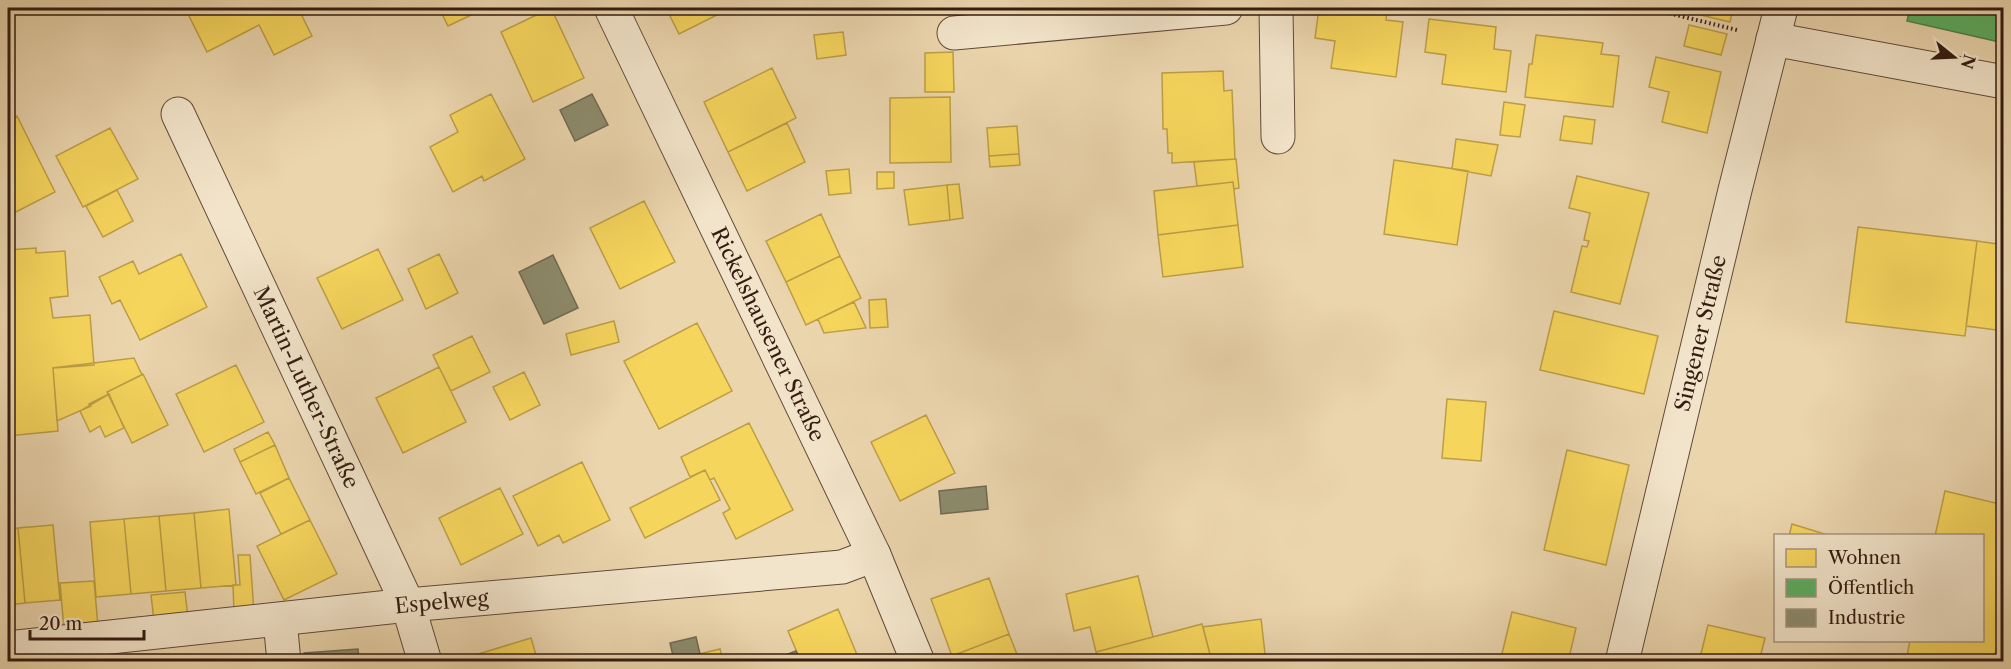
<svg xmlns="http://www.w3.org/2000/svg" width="2011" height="669" font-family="'Libre Caslon Text',serif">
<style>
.homes{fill:#f6d55c;stroke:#bc9e46;stroke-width:1.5}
.public{fill:#5aae61;stroke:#4e8249;stroke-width:1.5}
.industry{fill:#8c8c6e;stroke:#716a52;stroke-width:1.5}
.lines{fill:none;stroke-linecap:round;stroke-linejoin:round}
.minor-casing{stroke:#614a38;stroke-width:35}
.path{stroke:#331c11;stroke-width:4;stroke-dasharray:1.5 3;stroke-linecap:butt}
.minor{stroke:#f2e4ca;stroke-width:33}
.labels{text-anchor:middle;stroke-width:6;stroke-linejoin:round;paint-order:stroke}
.street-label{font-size:21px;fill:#331c11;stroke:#f2e4ca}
</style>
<rect width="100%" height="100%" fill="#ebd5ad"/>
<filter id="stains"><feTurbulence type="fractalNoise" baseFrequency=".00333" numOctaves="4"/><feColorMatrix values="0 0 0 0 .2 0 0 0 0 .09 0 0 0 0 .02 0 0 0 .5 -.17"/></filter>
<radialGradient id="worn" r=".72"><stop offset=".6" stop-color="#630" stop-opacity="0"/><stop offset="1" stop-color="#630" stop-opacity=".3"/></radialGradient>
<path class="homes" d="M185,8H257L259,12L269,8H298L312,36L274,55L259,25L207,52Z
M439,8H486L448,26Z
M551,8L584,78L533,102L501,32Z
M666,8H723L725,11L679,34Z
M969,8H1004L1005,19L970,22Z
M1319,8H1352L1387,12L1386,20L1403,22L1396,77L1331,68L1335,41L1315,38Z
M1693,8H1733L1730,22L1692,13Z
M1429,19L1496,27L1494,49L1511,51L1506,92L1442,84L1446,55L1425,52Z
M1689,25L1727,34L1721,55L1684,46Z
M843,32L846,55L817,59L814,35Z
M1536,35L1603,43L1601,54L1619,56L1613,107L1525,97L1529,64H1532Z
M953,52L954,92H925V53Z
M1656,57L1721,72L1707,133L1662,122L1669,92L1649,87Z
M772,68L796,118L728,152L704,102Z
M1223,71L1224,91L1232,90L1235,159L1172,163V153H1168L1167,129H1163L1162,73Z
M491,94L525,159L484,181L482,176L453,192L430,147L458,132L450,115Z
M950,97L951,162L890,163V98Z
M1504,102L1525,105L1520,137L1500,135Z
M17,116L55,192L8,216V121Z
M1564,116L1595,120L1592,144L1560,140Z
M787,123L805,162L747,191L728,152Z
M1017,126L1019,154L989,156L987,128Z
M110,128L138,179L83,207L56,156Z
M1456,139L1498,145L1491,176L1452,169Z
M1019,154L1020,165L990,167L989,156Z
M1236,159L1239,188L1234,189L1233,182L1197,186L1194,162Z
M1394,160L1468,171L1457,245L1384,234Z
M849,169L851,193L829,195L826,171Z
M877,172H894V188L877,189Z
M1577,176L1649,193L1620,304L1571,292L1582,246L1587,247L1589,241L1584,240L1590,213L1569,208Z
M1233,182L1238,225L1158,235L1154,191Z
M959,184L963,218L950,220L947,185Z
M947,185L950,220L909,225L904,190Z
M117,190L133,221L103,237L86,206Z
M644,201L675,262L620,289L590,228Z
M821,214L840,256L786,282L766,241Z
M1238,225L1243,267L1163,277L1158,235Z
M1858,227L1977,241L1965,336L1846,322Z
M1977,241L2004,245V331L1966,326Z
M36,248V253L65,251L68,296L50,298L53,318L90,315L94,365L53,368L58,431L8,436V250Z
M378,249L403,300L342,329L317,278Z
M181,254L207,307L140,340L120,300L112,304L99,277L133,261L139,274Z
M439,254L458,293L426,309L408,269Z
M840,256L861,298L806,325L786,282Z
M886,299L888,327L870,328L869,300Z
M854,302L866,328L824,333L818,319Z
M1554,311L1658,336L1644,394L1540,370Z
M614,321L619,342L571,355L566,334Z
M697,323L732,391L659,429L624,361Z
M472,336L490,372L451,391L433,355Z
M134,358L142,375L107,392L109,394L89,404L91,406L57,421L53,368Z
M236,365L264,422L204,452L176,394Z
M439,367L466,422L403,453L376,398Z
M524,372L540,405L510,420L493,387Z
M143,374L168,425L132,443L107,392Z
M109,394L124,428L105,437L100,426L90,432L80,411Z
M1447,399L1486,402L1481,461L1442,458Z
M926,415L955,473L900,501L871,442Z
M749,423L793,510L736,539L723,513L730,509L714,478L710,480L705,470L690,477L681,457Z
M268,432L275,445L240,462L234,449Z
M275,445L289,478L256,494L240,462Z
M1567,450L1629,465L1606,565L1544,550Z
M582,462L610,520L563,543L559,535L538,546L513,496Z
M705,470L720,500L645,538L630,508Z
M289,478L310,520L281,534L260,493Z
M500,488L523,534L461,565L439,518Z
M1945,491L2004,505V618L1993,662H1906L1910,640H1982V536H1935Z
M229,509L236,585L201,588L194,513Z
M194,513L201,588L166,591L159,516Z
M159,516L166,591L131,594L124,519Z
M124,519L131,594L96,597L90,522Z
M310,520L337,574L284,600L257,546Z
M1792,524L1831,536H1789Z
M53,525L60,600L25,603L18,528Z
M18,528L25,603L8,605V529Z
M238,555H250L254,613H234L233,585H240Z
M1138,576L1153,637L1096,652L1090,627L1074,631L1066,594Z
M989,578L1009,634L952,656L931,599Z
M94,581L98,626L64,629L60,583Z
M185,592L188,618L154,621L151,595Z
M838,609L860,662H801L788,631Z
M1512,612L1576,628L1568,662H1500Z
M1261,619L1266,662H1212L1203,627Z
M1202,624L1212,662H1099L1096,652Z
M1708,625L1765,638L1759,662H1699Z
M1009,634L1020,662H954L952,656Z
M531,638L538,662H474L472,656Z
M720,649L723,662H674V660Z
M1826,654L1856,662H1824Z"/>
<path class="public" d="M1910,8H2004V43L1907,21Z"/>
<path class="industry" d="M592,94L608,125L575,141L560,110Z
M553,255L578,308L544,324L519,272Z
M986,486L988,509L941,514L939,491Z
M696,637L700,654L674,660L670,643Z
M358,649L359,662H305L304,653Z
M796,651L801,662H785L783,656Z"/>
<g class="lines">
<g class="minor-casing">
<g id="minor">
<path id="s1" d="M611,8L874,555L918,662"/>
<path d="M1276,8L1278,137"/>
<path d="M954,33L1226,8"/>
<path d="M1773,39L2004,82"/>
<path id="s2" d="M178,114L408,605L425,662"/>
<path d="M280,620L284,662"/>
<path id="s3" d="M8,648L408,605L842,567L874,555"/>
<path id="s4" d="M1622,662L1735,190L1781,8"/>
</g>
</g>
<path class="path" d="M1648,8L1737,30"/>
<use href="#minor" class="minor"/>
</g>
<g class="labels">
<g class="street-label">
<text dy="7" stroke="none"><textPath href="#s1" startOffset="362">Rickelshausener Straße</textPath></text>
<text dy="7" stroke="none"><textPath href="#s4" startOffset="338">Singener Straße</textPath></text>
<text dy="7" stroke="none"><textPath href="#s2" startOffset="302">Martin-Luther-Straße</textPath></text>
<text dy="7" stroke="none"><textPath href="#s3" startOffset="436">Espelweg</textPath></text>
</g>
</g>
<rect width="2011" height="669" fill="none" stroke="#ebd5ad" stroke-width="30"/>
<rect x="9" y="9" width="1993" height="651" fill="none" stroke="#331c11" stroke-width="3"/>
<rect x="15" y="15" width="1981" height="639" fill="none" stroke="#331c11" stroke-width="1.5"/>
<rect x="1774" y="534" width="210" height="108" fill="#f2e4ca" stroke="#a69480" stroke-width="1.5"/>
<rect x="1786" y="549" width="30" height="18" fill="#f6d55c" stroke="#a69480" stroke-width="1.5"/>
<text x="1828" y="564" font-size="18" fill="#331c11">Wohnen</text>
<rect x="1786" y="579" width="30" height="18" fill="#5aae61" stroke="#a69480" stroke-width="1.5"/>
<text x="1828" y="594" font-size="18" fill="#331c11">Öffentlich</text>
<rect x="1786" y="609" width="30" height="18" fill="#8c8c6e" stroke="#a69480" stroke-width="1.5"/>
<text x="1828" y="624" font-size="18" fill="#331c11">Industrie</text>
<g transform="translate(1954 57) rotate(108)" stroke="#f2e4ca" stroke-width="4.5" paint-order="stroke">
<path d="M0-4.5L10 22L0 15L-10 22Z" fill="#331c11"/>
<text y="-9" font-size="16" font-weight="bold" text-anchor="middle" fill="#331c11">N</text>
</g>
<path d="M30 630v9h114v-9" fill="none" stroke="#331c11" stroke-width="3"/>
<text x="39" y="630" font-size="18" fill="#331c11" stroke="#f2e4ca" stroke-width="4.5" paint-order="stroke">20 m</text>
<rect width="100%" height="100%" filter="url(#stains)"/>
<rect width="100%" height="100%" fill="url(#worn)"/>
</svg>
